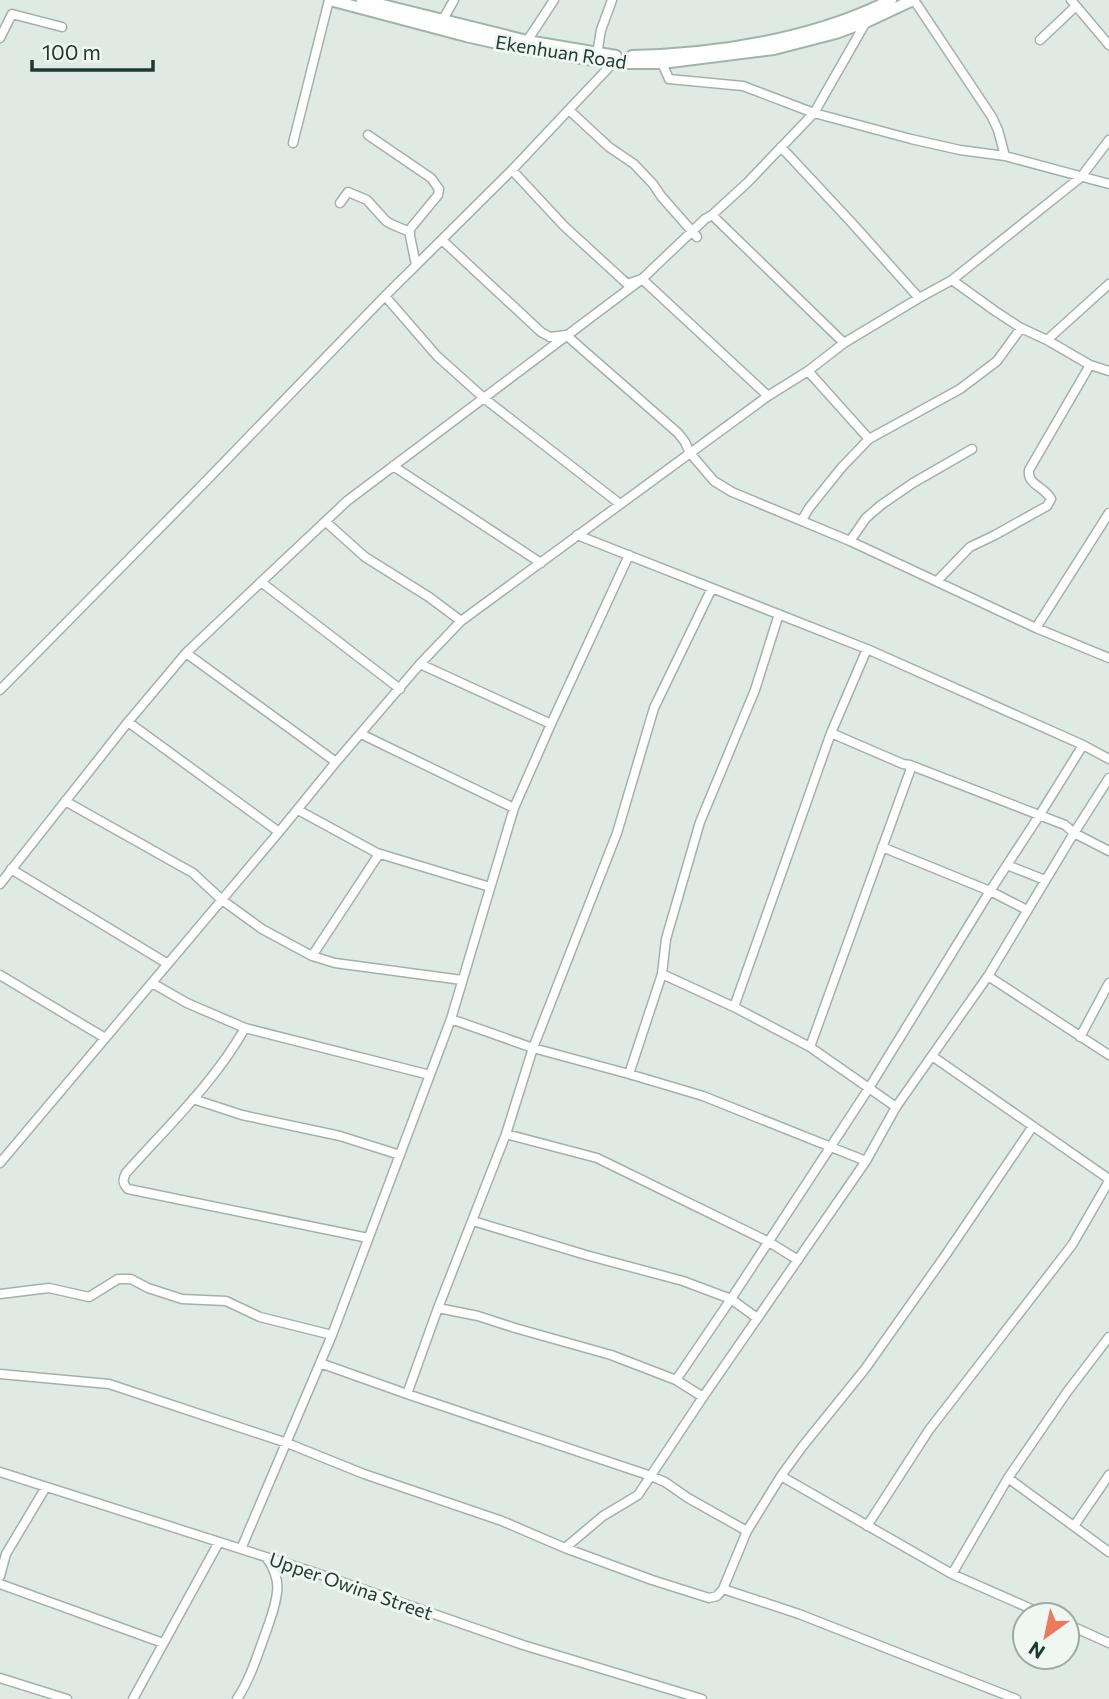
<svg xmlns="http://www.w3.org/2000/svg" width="1109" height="1699" font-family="Commissioner,sans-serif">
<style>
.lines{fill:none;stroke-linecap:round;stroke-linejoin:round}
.street-casing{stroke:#a2b1ac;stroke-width:11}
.secondary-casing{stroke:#9fb5ac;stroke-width:14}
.street{stroke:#fff;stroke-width:8}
.secondary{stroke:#fff;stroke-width:10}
.labels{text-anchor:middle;stroke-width:6;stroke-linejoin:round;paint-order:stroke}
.street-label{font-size:19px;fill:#213932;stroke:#eff7f3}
</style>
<rect width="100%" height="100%" fill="#dfeae5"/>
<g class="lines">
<g class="street-casing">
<path id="street" d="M914,0L992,117L998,130L1005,156
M1071,0L1109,45
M442,21L454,0
M0,38L12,14L62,27
M1040,40L1076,6
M527,41L554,0
M597,54L601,30L612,0
M662,63L669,79L743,86L814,113L911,139L960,150L1005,156L1109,184
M569,110L609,147L634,164L653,184L661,196L697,237
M368,135L431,178L439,189L438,195L410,229V236L416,265
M293,143L329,0
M781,147L852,223L919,298
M512,170L564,226L623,280L627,284L642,279L768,396
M340,203L348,192L367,200L386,221L391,224L410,232
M712,215L844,343
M442,240L541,332L550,337L566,335L678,433L685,442L690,453L714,481L732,492L850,541L1036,628L1109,658
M952,280L995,311L1021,328L1047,340L1090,365L1109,371
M385,296L437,356L485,399L620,504
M1047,340L1109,284
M808,371L869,439
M393,466L541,563
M802,520L809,508L842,467L869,439L960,389L997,361L1021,328
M326,522L365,557L429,597L461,621
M577,535L867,649L1083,745L1109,759
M850,541L866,518L881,505L913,483L972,449
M937,581L970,547L995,535L1047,506L1051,499C1044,486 1027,485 1029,470L1090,365
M261,582L400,689
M1036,628L1109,513
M186,653L336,762
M420,664L551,724
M0,690L207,480L385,296L512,170L613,63
M128,722L279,832
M361,734L514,808
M910,765L1065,825L1074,833L1109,851
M65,801L193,873L222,900L262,929L312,956L335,963L462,980
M298,810L377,853L490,887
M882,847L990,891L1027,910
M1007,865L1045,880
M11,869L168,964
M0,884L128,722L186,653L261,582L347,501L642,279L705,219L712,215L747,183L814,113L866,22
M312,956L379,854
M662,974L734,1007L810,1047L896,1107
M0,975L105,1038
M988,976L1109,1055
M152,983L187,1003L245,1028L430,1075
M734,1007L831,733L867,649
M451,1019L533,1048L629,1074L703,1096L866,1161
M245,1028C214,1083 167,1127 126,1173C122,1180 123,1184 128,1189L368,1238
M1080,1037L1109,983
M810,1047L910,771V765L903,764L831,733
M932,1056L1109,1179
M629,1074L662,974L666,939L700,822L755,690L779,614
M193,1099L242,1115L340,1136L400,1155
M506,1134L597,1158L769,1242L798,1260
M0,1163L279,832L336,762L420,664L461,621L768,396L808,371L844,343L919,298L952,280L1081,177L1109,140
M473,1221L586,1255L683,1281L731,1299L757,1318
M0,1294L49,1288L89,1297L118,1279H131L148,1288L182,1299L226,1301L260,1317L332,1335
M438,1308L478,1316L515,1328L611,1355L676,1380L703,1397
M320,1363L407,1394L651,1476L665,1482L688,1498L747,1531
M0,1374L109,1384L287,1443L364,1474L502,1521L565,1548L652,1580L709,1598L717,1596L723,1589L799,1614L1016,1699
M676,1380L731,1299L869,1088L990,891L1039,816L1083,745
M407,1394L438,1308L506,1134L533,1048L617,833L654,708L712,588
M0,1472L313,1572L523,1645L702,1699
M781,1476L952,1574L1045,1615
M1008,1478L1109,1552
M867,1526L929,1430L1072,1245L1109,1181
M1074,1526L1109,1475
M565,1548L603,1516L638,1495L703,1397L866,1161L896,1107L988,976L1074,833L1109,778
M241,1549L332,1335L451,1019L514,808L551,724L629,555
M952,1574L1008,1478L1067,1392L1109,1337
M0,1576L6,1554L46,1487
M0,1584L163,1643
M723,1589L747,1531L781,1476L802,1447L865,1369L947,1253L1033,1126
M1067,1624L1109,1643
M0,1678L67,1699
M133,1699L219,1542
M237,1699C251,1678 258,1653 267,1629C271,1617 276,1605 277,1592C279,1580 273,1566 266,1557"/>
</g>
<g class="secondary-casing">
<path id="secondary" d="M330,0L466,36L524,49L613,63H662L774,49L836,33L866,22L913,0
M362,0L527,41L616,56
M632,56C718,54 814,39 891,0"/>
</g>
<use href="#street" class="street"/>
<use href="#secondary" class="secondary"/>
</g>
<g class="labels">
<g class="street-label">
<text transform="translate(561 52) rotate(9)" y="7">Ekenhuan Road</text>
<text transform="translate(351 1586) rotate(19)" y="7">Upper Owina Street</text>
</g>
</g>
<g transform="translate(1046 1636) rotate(213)"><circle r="33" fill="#eff7f3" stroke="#9daba6" stroke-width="2"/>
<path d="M0-5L12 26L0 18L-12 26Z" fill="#eb7a5c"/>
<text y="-10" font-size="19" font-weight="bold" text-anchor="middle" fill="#213932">N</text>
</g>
<path d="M32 60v10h121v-10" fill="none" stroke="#213932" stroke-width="3.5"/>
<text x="42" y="60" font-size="21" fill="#213932" stroke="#eff7f3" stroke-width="5" paint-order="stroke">100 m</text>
</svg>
